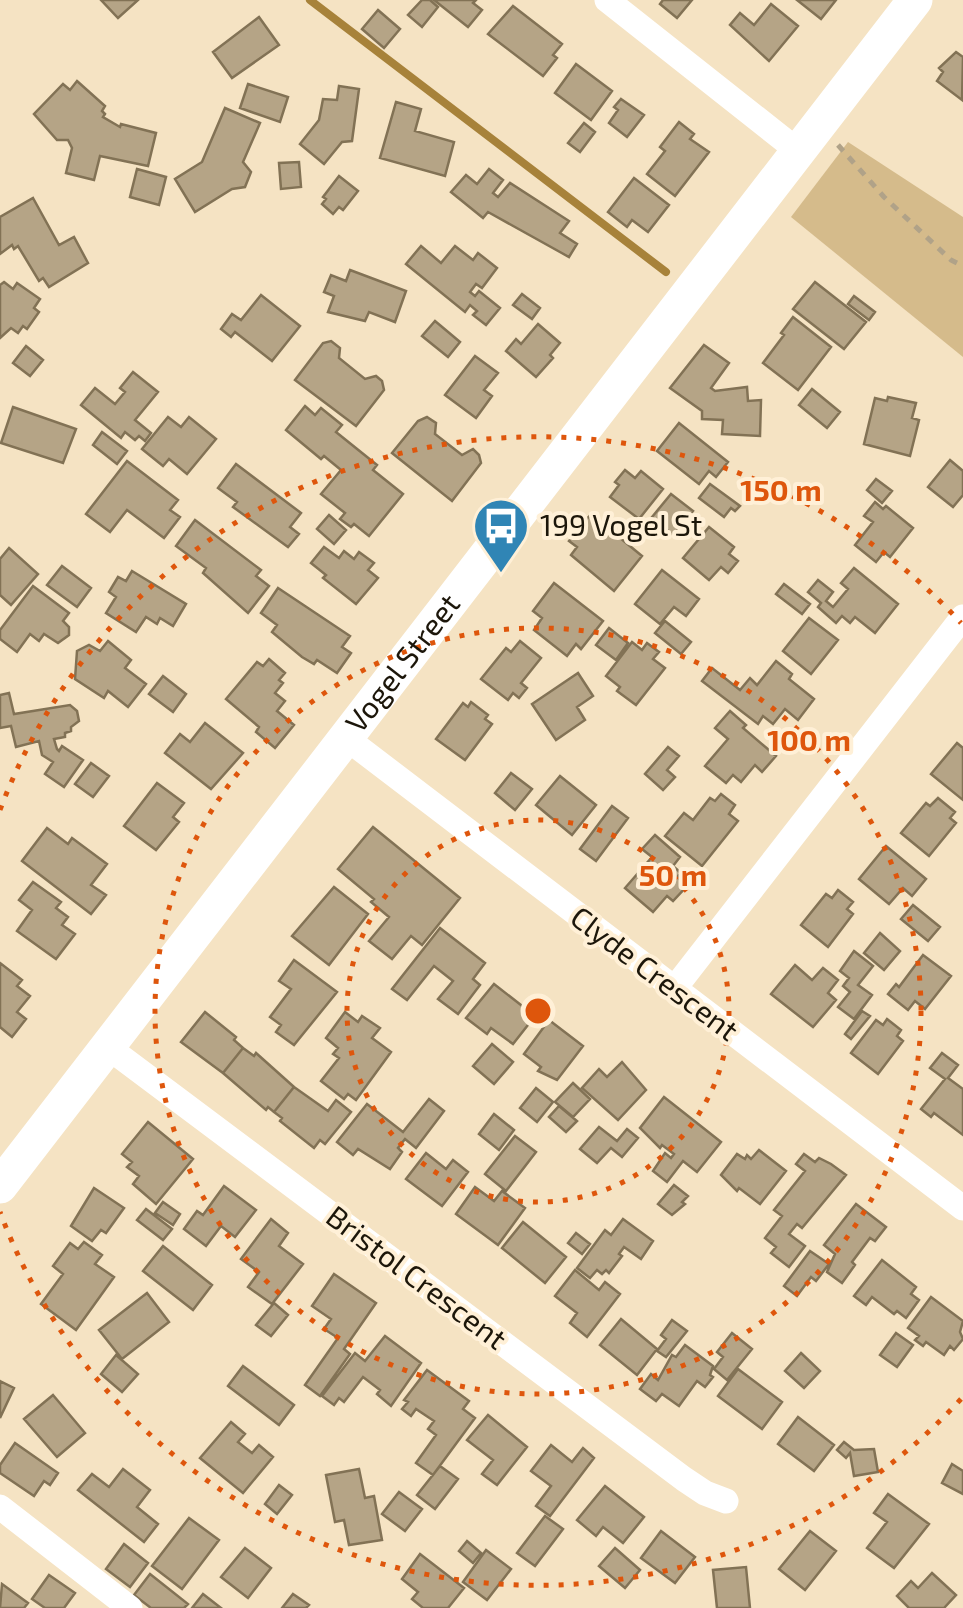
<svg xmlns="http://www.w3.org/2000/svg" width="963" height="1608" font-family="'Exo 2',sans-serif">
<style>
.green{fill:#d5bb8b}
.lines{fill:none;stroke-linecap:round;stroke-linejoin:round}
.stream{stroke:#a7823a;stroke-width:8}
.building{fill:#b5a486;stroke:#827255;stroke-width:2.5}
.path{stroke:#b0a288;stroke-width:5;stroke-dasharray:8 8;stroke-linecap:butt}
.street{stroke:#fff;stroke-width:25}
.secondary{stroke:#fff;stroke-width:35}
.ring{fill:none;stroke:#de560c;stroke-width:5;stroke-dasharray:5 10}
.labels{text-anchor:middle;stroke-width:8;stroke-linejoin:round;paint-order:stroke}
.poi-label{font-size:30px;fill:#1c160a;stroke:#fff0d7;text-anchor:start}
.street-label{font-size:30px;fill:#1c160a;stroke:#fff0d7}
.centre{fill:#de560c;stroke:#fff0d7;stroke-width:5}
.ring-label{font-size:30px;text-anchor:middle;font-weight:bold;fill:#de560c;stroke:#fff0d7;stroke-width:8;stroke-linejoin:round;paint-order:stroke}
</style>
<rect width="100%" height="100%" fill="#f5e3c3"/>
<path class="green" d="M848,142L963,217V357L791,217Z"/>
<g class="lines">
<path class="stream" d="M310,0L666,272"/>
</g>
<path class="building" d="M101,0H138L118,18Z
M422,0H430L438,7L422,27L408,15Z
M434,0H476L473,3L482,10L468,27Z
M663,0H692L677,18L660,4Z
M797,0H836L821,19Z
M771,4L798,26L769,61L730,25L740,13L754,25Z
M513,6L562,44L553,55L557,58L543,76L488,34Z
M378,10L400,29L384,48L362,29Z
M259,17L279,45L232,78L213,52Z
M956,52L963,57L962,100L937,81L943,72L939,68Z
M576,64L612,91L591,120L555,93Z
M77,81L105,106L102,111L105,114L103,117L120,127L121,124L156,133L148,166L100,156L94,180L66,173L72,148L68,140H57L34,114L63,84L70,90Z
M248,84L288,97L280,122L240,108Z
M339,86L359,89L352,141L342,142L324,164L300,144L319,120L323,99L337,100Z
M621,99L644,115L627,137L609,123L618,110L614,107Z
M396,102L421,109L415,131L454,142L445,176L380,158Z
M225,108L260,123L243,162L251,172L245,187L232,189L195,212L175,179L202,162Z
M679,122L694,134L690,139L709,152L675,196L647,174L665,151L660,147Z
M584,123L595,132L580,152L568,143Z
M299,162L301,187L281,189L279,163Z
M137,169L166,177L159,205L130,197Z
M489,169L503,180L493,193L498,197L510,183L569,221L560,233L577,244L569,257L488,212L483,218L451,192L466,175L477,184Z
M339,176L358,191L343,210L339,207L333,214L322,204L326,199L323,197Z
M634,178L669,205L648,232L632,220L627,227L608,212Z
M33,198L59,245L74,237L88,263L49,287L43,278L39,281L18,246L14,249L12,245L0,254V217Z
M421,246L441,263L455,246L473,260L478,253L497,268L482,288L476,284L470,292L475,296L479,291L500,308L486,325L473,315L477,311L470,305L465,312L406,264Z
M350,270L406,291L395,322L369,312L365,321L328,312L334,296L324,292L331,275L346,281Z
M4,282L13,289L17,283L40,299L34,308L39,312L27,329L23,326L18,333L11,328L0,338V285Z
M815,282L866,322L844,349L793,309Z
M522,294L540,308L532,319L513,305Z
M261,295L300,326L272,361L235,332L231,337L221,329L232,314L241,320Z
M854,296L875,312L869,320L848,304Z
M793,317L831,347L798,390L763,363L784,335L781,333Z
M435,321L460,342L448,357L422,336Z
M538,324L560,343L550,355L553,358L536,377L506,351L516,339L521,344Z
M331,341L340,348L339,358L365,379L376,376L382,381L384,390L356,426L295,380L323,343Z
M704,345L729,363L711,388L715,391L747,387L748,401L761,400L760,436L722,434L723,420L702,419V411L670,388Z
M26,346L43,360L30,376L13,363Z
M475,356L498,373L484,390L492,396L476,418L445,395Z
M133,372L158,392L135,420L151,433L145,441L139,436L135,440L125,432L121,438L81,405L95,388L115,404L125,392L120,388Z
M812,389L840,412L827,428L799,405Z
M888,397L916,403L912,418L919,420L910,456L864,444L875,398L887,401Z
M305,406L315,415L321,408L342,425L336,432L377,465L373,470L403,494L369,536L354,524L351,527L340,519L345,513L321,494L341,470L324,456L321,459L286,430Z
M13,407L76,429L63,463L1,443Z
M168,417L181,427L189,417L216,439L187,474L169,459L163,466L142,449Z
M427,417L436,423L435,434L462,455L473,449L479,455L481,463L452,501L392,453L418,421Z
M679,423L728,462L716,477L709,471L699,484L657,451Z
M102,432L127,451L117,464L93,445Z
M950,460L963,471V495L953,507L928,487Z
M127,461L178,500L170,510L180,517L164,538L127,510L110,532L86,514Z
M236,464L301,513L290,527L299,534L288,547L233,507L237,502L218,488Z
M625,470L635,478L641,471L663,489L639,519L610,497L619,485L615,482Z
M876,479L892,491L882,503L867,490Z
M710,484L740,506L735,511L731,508L724,517L699,498Z
M671,494L693,511L673,535L652,517Z
M875,502L883,509L886,506L913,528L890,557L884,552L876,562L855,545L873,522L864,516Z
M591,514L642,556L614,591L571,555L577,547L569,541Z
M329,515L346,530L334,544L317,529Z
M195,520L261,570L256,576L269,586L248,613L203,573L206,568L176,546Z
M709,527L734,547L729,554L738,561L728,573L721,567L709,580L683,558Z
M324,547L339,558L344,551L354,559L359,552L374,563L368,570L378,578L356,604L323,578L326,575L311,563Z
M9,548L38,574L11,605L0,595V559Z
M62,566L91,588L77,607L47,585Z
M854,568L898,604L875,633L855,617L850,623L842,616L836,623L818,607L821,603L808,592L818,580L833,592L826,601L833,607L848,589L841,583Z
M662,570L699,599L686,616L674,607L660,624L635,604Z
M132,571L186,604L173,626L160,618L157,624L146,617L136,632L106,613L116,597L109,592L118,577L126,581Z
M554,583L603,621L581,649L576,644L567,656L534,630L542,618L533,611Z
M784,584L810,604L802,614L776,594Z
M33,586L69,613L63,621L69,627V635L58,643L44,634L39,641L30,634L17,652L0,639V630Z
M278,588L350,636L342,647L351,653L337,673L317,660L314,664L302,657L272,632L277,625L261,613Z
M809,618L838,640L811,674L783,651Z
M665,621L691,642L681,654L655,633Z
M609,628L628,643L616,660L596,645Z
M108,641L131,660L125,668L146,684L128,707L108,691L104,698L75,679L77,651L89,645L100,651Z
M520,641L541,658L521,683L527,688L519,698L513,693L508,700L481,679L506,648L511,652Z
M632,642L642,650L647,643L659,652L653,659L665,668L636,705L617,691L620,687L606,676Z
M269,659L285,673L279,680L283,683L275,693L285,701L277,711L294,725L275,748L256,732L259,727L226,699L257,662L263,666Z
M776,661L792,674L789,679L814,699L798,720L785,709L773,724L763,716L758,724L702,681L712,668L740,690L750,678L757,685Z
M578,673L593,696L577,707L585,720L556,740L532,704Z
M163,676L186,694L173,712L149,694Z
M9,693L14,714L70,705L77,711L79,721L71,727V731L65,733V737L54,739L57,749L59,751L62,746L83,760L64,787L45,774L53,762L42,755L39,741L16,747L11,726L0,728V695Z
M471,702L488,715L485,719L492,724L465,760L436,739L463,703L468,707Z
M730,711L746,725L743,728L776,756L762,772L755,765L741,782L733,775L726,783L705,766L728,739L715,728Z
M205,723L243,753L211,789L165,753L180,734L190,742Z
M957,743L963,748V800L931,774Z
M668,747L679,756L667,770L675,777L663,790L645,774Z
M91,763L109,776L93,797L75,784Z
M511,773L532,789L515,810L495,793Z
M560,776L596,805L572,835L536,805Z
M157,783L184,803L173,817L179,822L156,850L124,826Z
M721,794L735,805L729,814L738,821L702,866L665,836L684,813L693,820L710,798L715,801Z
M938,798L955,812L950,818L956,823L929,856L901,833L926,803L930,806Z
M612,806L628,818L596,861L580,849Z
M373,827L460,898L422,945L411,936L392,959L369,941L389,917L371,902L374,899L338,869Z
M47,828L68,844L72,838L107,864L91,885L106,895L91,914L22,861Z
M655,835L680,857L673,866L681,873L677,877L687,886L673,901L667,896L653,912L625,888L652,857L642,849Z
M886,846L926,879L912,896L903,888L889,904L859,879Z
M33,882L61,902L56,908L68,917L62,925L75,934L56,959L17,931L32,910L19,900Z
M334,887L368,914L329,965L292,936Z
M838,890L853,902L847,909L853,914L828,947L801,925L826,894L832,898Z
M913,905L940,927L928,941L901,919Z
M440,928L485,963L473,979L480,985L458,1014L438,999L453,981L434,966L407,1000L392,989Z
M880,933L900,951L884,970L864,953Z
M854,951L873,966L858,985L872,995L854,1019L838,1007L850,992L843,986L849,978L840,971Z
M923,955L951,976L925,1009L915,1001L908,1010L888,994L896,984L899,987Z
M294,960L337,992L294,1045L276,1032L281,1025L270,1017L291,989L279,981Z
M0,963L22,980L17,986L30,996L17,1012L26,1019L12,1037L0,1027Z
M795,965L812,980L823,968L838,980L828,993L836,1000L813,1027L771,994Z
M494,984L535,1016L513,1044L491,1028L487,1034L466,1018Z
M862,1011L870,1016L851,1039L845,1034Z
M205,1012L236,1037L234,1040L243,1048L223,1073L181,1042Z
M345,1012L358,1022L362,1016L380,1028L372,1038L391,1052L356,1100L348,1094L344,1099L321,1081L339,1058L333,1054L338,1048L326,1038Z
M887,1019L901,1030L897,1036L903,1041L878,1074L851,1053L876,1020L883,1025Z
M549,1020L583,1046L557,1080L538,1071L541,1067L524,1054Z
M492,1044L513,1062L494,1084L473,1066Z
M243,1048L254,1056L256,1053L294,1087L274,1112L268,1107L266,1110L223,1073Z
M942,1053L958,1065L948,1078L963,1089V1135L934,1113L931,1117L921,1109L945,1079L930,1068Z
M622,1062L646,1090L618,1120L582,1088L599,1069L607,1077Z
M573,1083L590,1099L573,1117L555,1102Z
M294,1087L328,1111L336,1100L351,1112L325,1144L320,1140L314,1148L280,1121L282,1118L274,1112Z
M536,1088L553,1102L537,1122L520,1108Z
M664,1097L721,1142L697,1172L683,1161L667,1182L653,1171L665,1153L671,1158L674,1154L662,1145L660,1148L640,1128Z
M429,1099L444,1111L416,1148L405,1139L398,1148L402,1152L390,1169L358,1149L353,1155L337,1142L367,1104L403,1132Z
M559,1106L577,1121L566,1132L549,1117Z
M494,1114L514,1130L499,1150L479,1134Z
M148,1122L193,1159L156,1204L133,1184L139,1176L127,1167L132,1162L122,1154Z
M599,1127L617,1141L627,1129L638,1138L622,1157L611,1148L597,1163L580,1149Z
M515,1136L536,1152L506,1191L485,1174Z
M759,1150L786,1171L760,1204L739,1188L737,1191L721,1175L737,1154L745,1159L747,1155L751,1159Z
M426,1153L446,1169L453,1160L468,1172L442,1206L406,1179Z
M804,1154L815,1162L819,1158L831,1164L846,1175L802,1228L797,1224L789,1234L805,1246L789,1267L771,1253L776,1247L765,1238L782,1216L774,1210L805,1171L796,1164Z
M674,1185L688,1196L682,1202L685,1204L672,1215L658,1204Z
M224,1186L256,1210L235,1237L221,1226L206,1246L184,1229L197,1211L203,1215Z
M475,1187L494,1201L502,1191L525,1208L498,1245L456,1214Z
M94,1188L124,1208L106,1233L101,1230L92,1241L71,1226Z
M163,1202L180,1214L173,1225L155,1213Z
M856,1204L886,1227L875,1241L870,1238L852,1262L855,1265L842,1283L827,1272L835,1254L824,1245Z
M146,1209L172,1229L163,1240L137,1220Z
M271,1219L288,1233L279,1246L303,1264L272,1304L248,1287L259,1272L241,1259Z
M623,1219L653,1241L641,1259L624,1247L619,1254L622,1256L609,1273L606,1270L602,1274L597,1270L590,1278L577,1268L605,1230L611,1235Z
M523,1222L566,1257L545,1283L502,1248Z
M576,1233L590,1244L582,1254L568,1243Z
M84,1242L102,1255L95,1264L114,1277L76,1330L41,1304L63,1274L53,1266L70,1243L78,1249Z
M163,1246L212,1285L193,1310L143,1271Z
M810,1251L829,1264L816,1281L811,1277L797,1296L784,1286Z
M882,1260L916,1287L911,1294L919,1300L906,1318L897,1311L894,1314L872,1297L866,1305L854,1296Z
M575,1270L599,1290L605,1282L620,1294L587,1337L570,1323L577,1313L555,1296Z
M334,1274L376,1303L344,1349L350,1354L320,1396L305,1385L338,1338L324,1329L331,1319L312,1306Z
M147,1293L169,1322L122,1359L99,1330Z
M931,1297L963,1321L960,1332L963,1339L954,1350L950,1346L944,1355L926,1342L923,1346L915,1340L919,1336L908,1328Z
M274,1303L288,1315L271,1336L256,1325Z
M621,1319L657,1349L637,1375L600,1345Z
M672,1320L687,1331L666,1357L657,1351L666,1339L661,1335Z
M732,1333L752,1349L727,1380L714,1369L723,1357L717,1352Z
M896,1333L913,1345L897,1367L880,1355Z
M385,1336L421,1363L391,1406L377,1394L380,1390L363,1377L344,1402L339,1398L334,1405L322,1396L355,1353L365,1361Z
M685,1345L713,1366L710,1375L713,1377L705,1387L697,1381L679,1406L662,1394L656,1401L640,1389L651,1374L658,1380L672,1355L676,1357Z
M801,1353L820,1371L804,1388L785,1371Z
M116,1355L138,1374L122,1392L101,1374Z
M243,1366L294,1405L279,1425L228,1386Z
M738,1369L782,1402L762,1429L718,1396Z
M427,1370L469,1401L463,1409L475,1418L433,1475L416,1463L436,1435L428,1429L434,1421L416,1409L411,1416L402,1409L408,1402L404,1400Z
M0,1381L14,1388L0,1418Z
M53,1395L85,1433L57,1457L24,1419Z
M488,1415L527,1447L497,1485L482,1474L493,1460L467,1440Z
M798,1417L834,1445L814,1471L778,1444Z
M231,1422L245,1434L238,1442L252,1453L259,1445L273,1457L243,1493L200,1458Z
M844,1442L854,1450L874,1449L878,1472L854,1476L850,1453L846,1458L837,1450Z
M15,1443L58,1473L50,1485L44,1481L34,1496L0,1473V1465Z
M551,1445L572,1462L583,1448L594,1458L550,1516L536,1506L551,1486L531,1471Z
M952,1464L963,1471V1494L942,1483Z
M440,1466L458,1479L435,1509L417,1495Z
M123,1469L150,1490L137,1507L158,1524L144,1542L78,1490L92,1474L109,1487Z
M359,1469L365,1498L374,1496L382,1540L349,1545L344,1520L335,1522L326,1475Z
M279,1485L292,1495L277,1514L265,1504Z
M605,1486L644,1517L623,1543L603,1527L596,1536L577,1520Z
M399,1492L422,1509L405,1531L382,1514Z
M888,1494L929,1524L894,1568L867,1548L887,1522L874,1513Z
M545,1516L563,1529L535,1566L517,1553Z
M189,1518L219,1540L182,1589L152,1566Z
M661,1531L695,1557L675,1583L641,1558Z
M810,1531L836,1551L805,1590L779,1569Z
M467,1541L481,1553L473,1563L459,1551Z
M124,1544L148,1563L130,1587L106,1569Z
M245,1548L271,1568L248,1598L221,1577Z
M615,1548L640,1570L625,1588L599,1566Z
M486,1550L511,1569L487,1600L463,1582Z
M420,1554L464,1588L448,1608H423L412,1599L418,1592L402,1579Z
M746,1567L750,1608H717L713,1570Z
M932,1573L956,1595L944,1608H909L897,1596L911,1581L918,1588Z
M150,1574L188,1604L184,1608H151L134,1595Z
M49,1575L75,1593L64,1608H45L32,1599Z
M2,1584L28,1603L24,1608H0Z
M203,1594L221,1608H192Z
M293,1594L309,1605L306,1608H282Z"/>
<g class="lines">
<path class="path" d="M838,145L884,197L951,260L963,266"/>
<path class="street" d="M607,0L798,151
M346,738L963,1208
M674,989L963,617
M109,1048L684,1479L705,1493L726,1501
M0,1507L130,1608"/>
<path class="secondary" id="s1" d="M0,1186L915,0"/>
</g>
<g class="ring">
<circle cx="538" cy="1011" r="191"/>
<circle cx="538" cy="1011" r="383"/>
<path d="M961 1399A574 574 0 0 1 0 1212M0 810A574 574 0 0 1 961 623"/>
</g>
<defs>
<g id="bus-pin" transform="scale(2.875)"><path d="M0 17L-7.5 6A9.5 9.5 0 1 1 7.5 6Z" fill="#3085b5" stroke="#fff0d7"/><path d="M-5-6H5V4H4V6H2V4H-2V6H-4V4H-5ZM-3.5-4V0h7V-4ZM-3.5 1.2v1.5H-2V1.2ZM2 1.2v1.5H3.5V1.2Z" fill="#fff"/></g>
</defs>
<g fill-rule="evenodd">
<use href="#bus-pin" x="501" y="526"/>
</g>
<g class="labels">
<g class="poi-label">
<text x="540" y="536">199 Vogel St</text>
</g>
<g class="street-label">
<text dy="10" stroke="none"><textPath href="#s1" startOffset="660">Vogel Street</textPath></text>
<text transform="translate(654 974) rotate(37)" y="10">Clyde Crescent</text>
<text transform="translate(416 1278) rotate(37)" y="10">Bristol Crescent</text>
</g>
</g>
<circle cx="538" cy="1011" r="15" class="centre"/>
<g class="ring-label">
<text x="781" y="501">150 m</text>
<text x="809" y="751">100 m</text>
<text x="673" y="886">50 m</text>
</g>
</svg>
